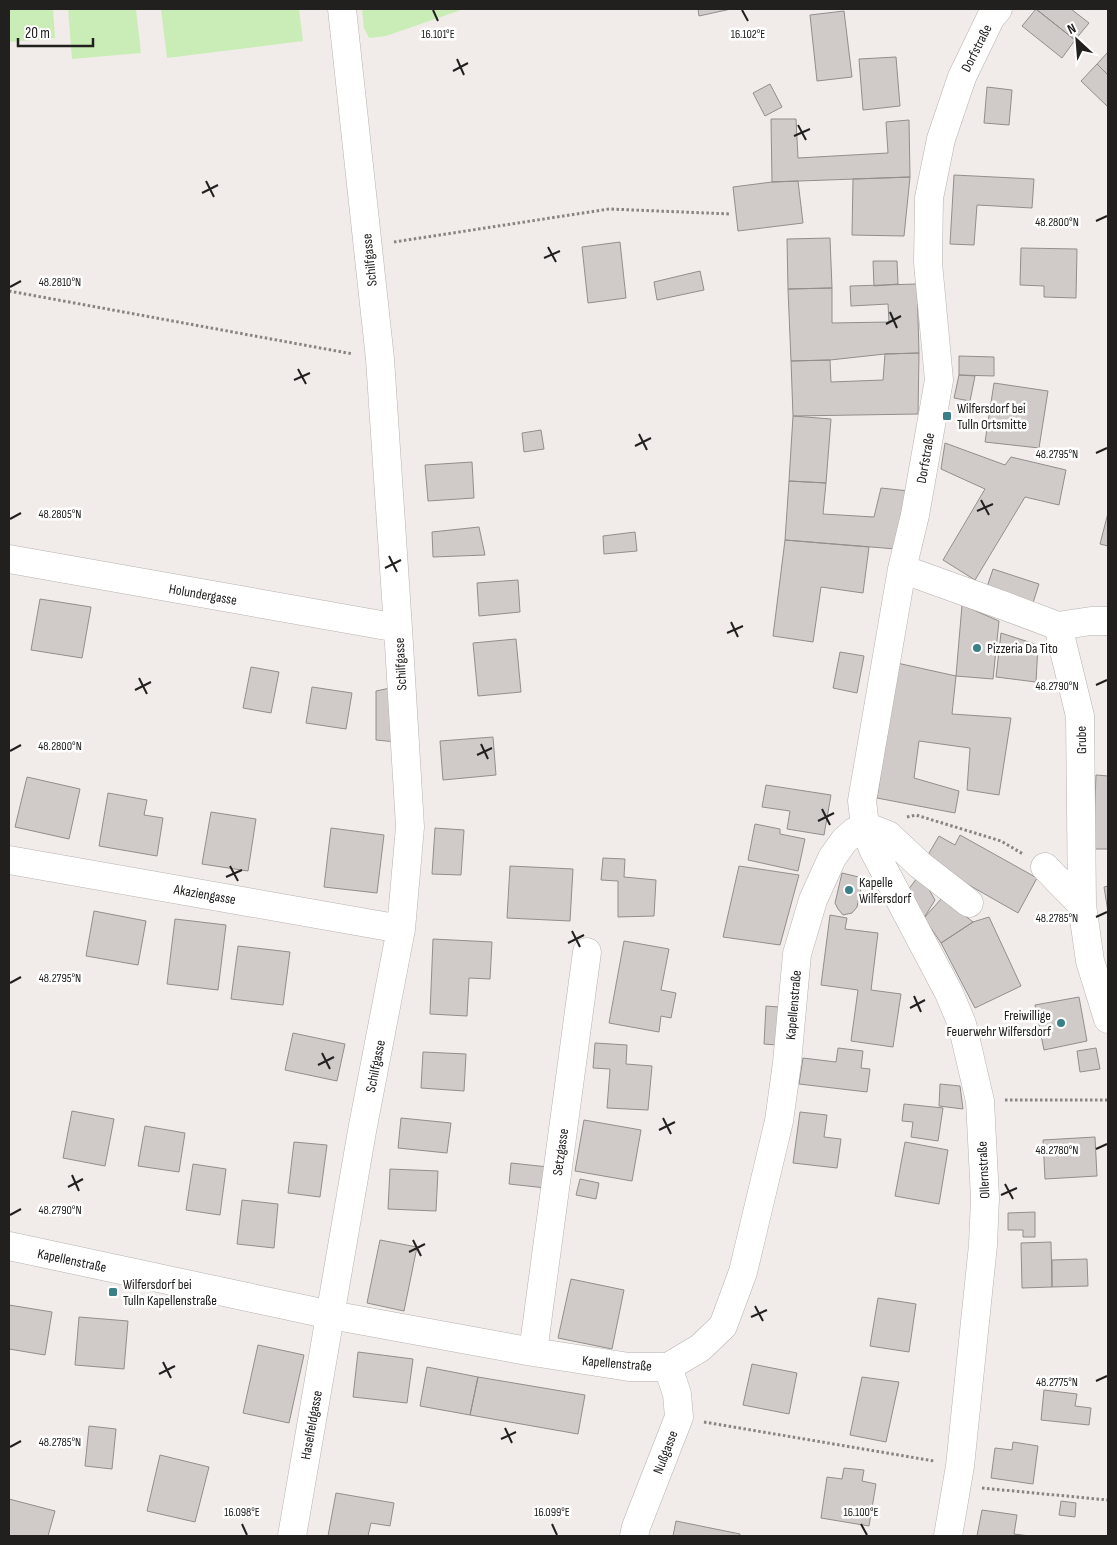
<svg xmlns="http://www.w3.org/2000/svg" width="1117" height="1545" font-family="'Sofia Sans Condensed',sans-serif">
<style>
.green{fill:#caedb8}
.building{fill:#d0cbc8;stroke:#928e8b}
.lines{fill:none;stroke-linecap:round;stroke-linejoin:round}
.minor-casing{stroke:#b7b2af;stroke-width:29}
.path{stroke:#888482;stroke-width:3;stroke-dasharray:2.5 2.5;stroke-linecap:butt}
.minor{stroke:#fff;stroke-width:28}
.ticks{fill:none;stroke:#22201f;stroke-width:2}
.poi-dot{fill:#398187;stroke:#fff;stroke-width:2}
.labels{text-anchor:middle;stroke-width:5;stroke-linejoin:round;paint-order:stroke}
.street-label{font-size:14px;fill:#22201f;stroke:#fff}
.poi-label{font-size:14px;fill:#22201f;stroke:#fff;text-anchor:start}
.ticks-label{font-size:12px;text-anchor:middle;fill:#22201f;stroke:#fff;stroke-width:5;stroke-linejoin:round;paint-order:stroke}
</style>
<rect width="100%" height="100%" fill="#f1ece9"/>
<path class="green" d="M9,9H53L55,38L9,42Z
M68,9H136L141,53L72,59Z
M161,9H299L303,41L167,58Z
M362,9H464L386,36L369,38L364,28Z"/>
<path class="building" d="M698,9H731L699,16Z
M1036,9H1071L1089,23L1075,40Z
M1036,9L1075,40L1062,58L1022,26Z
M844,11L852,77L817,81L810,15Z
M1108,52V75L1097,64Z
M896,57L900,106L863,110L859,59Z
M1097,64L1108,75V107L1081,81Z
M770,84L782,107L765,116L753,93Z
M987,87L1012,90L1009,125L984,123Z
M771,119H796L798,158L888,153L886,122L909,120L910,177L772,182Z
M954,175L1034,179L1032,208L977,205L974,245L950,244Z
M910,177L904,236L852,235L853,179Z
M798,181L803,223L738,231L733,187L772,182Z
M830,238L832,288L788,289L787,239Z
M620,242L626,298L588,303L582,247Z
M1021,248L1077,249L1076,298L1044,297V286L1020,285Z
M873,261H897L898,284L874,286Z
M700,271L704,290L657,300L654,282Z
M917,284L919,353L885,354L830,360L791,361L788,289L832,288V323L889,322L888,304L851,306L850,286Z
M919,353L918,414L793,416L791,361L830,360L831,382L883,380L885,354Z
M959,356L994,357V376L959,375Z
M959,375L975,376L970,401L954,398Z
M994,383L1048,391L1039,448L985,442Z
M793,416L831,419L826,483L789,481Z
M541,430L544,449L524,452L522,433Z
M945,443L1005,465L1011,457L1066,470L1059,505L1025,497L975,580L943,560L985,489L941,469Z
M472,462L474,498L428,501L425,465Z
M789,481L826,483L823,514L874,517L881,488L909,491L896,549L785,540Z
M1108,513V546L1100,544Z
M479,527L485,555L433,557L432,532Z
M635,532L637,551L604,554L603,536Z
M785,540L869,547L863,593L821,587L813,642L773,636Z
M993,569L1039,584L1032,606L986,590Z
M518,580L520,612L479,616L477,583Z
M40,599L91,607L82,658L31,650Z
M962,605L999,621L993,679L956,676Z
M1001,633L1038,645L1036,682L996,677Z
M516,639L521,692L478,696L473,643Z
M840,652L864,656L857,693L833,688Z
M897,663L956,676L952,714L1011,718L999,795L967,790L970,748L919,741L914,778L959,791L955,813L877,798Z
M251,667L279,672L271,713L243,708Z
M312,687L352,693L346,729L306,723Z
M390,688L396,742L376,740V691Z
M493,737L496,775L443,780L440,741Z
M1096,775L1108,776V849H1093Z
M27,777L80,789L69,839L15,827Z
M766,785L831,795L824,835L787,829L790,811L762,807Z
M108,793L147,800L144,815L163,818L157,856L99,846Z
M211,812L256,819L248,871L202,864Z
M755,824L780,829V834L805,839L798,871L748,860Z
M331,828L384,835L377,893L324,887Z
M435,828L464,830L461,875L432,874Z
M960,835L1037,878L1018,913L925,860L939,836L955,845Z
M603,858L625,859L624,877L656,880L654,916L618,917V881L601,880Z
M510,866L573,869L570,921L507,918Z
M739,866L799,875L780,945L723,937Z
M842,873L863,878L857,907L852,913L843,915L838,909L835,903Z
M920,874L935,900L924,918L908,890Z
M1108,886V912L1104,887Z
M942,898L973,922L941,943L924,918Z
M94,911L146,921L138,965L86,956Z
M830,915L847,918L845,929L878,933L871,990L901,994L893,1047L851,1041L858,990L821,985Z
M989,917L1021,986L975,1008L941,943L973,922Z
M175,919L226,925L218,990L167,984Z
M433,939L492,942L490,979L469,978L467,1016L430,1014Z
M624,941L669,949L661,990L676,993L671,1018L661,1016L659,1032L609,1023Z
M238,946L290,952L283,1005L231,999Z
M1079,997L1087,1041L1044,1050L1035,1005Z
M766,1006L779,1007L777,1045L764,1044Z
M293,1033L345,1044L337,1081L285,1070Z
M595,1043L627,1045L626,1064L652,1066L648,1110L607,1108L610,1069L593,1068Z
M838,1048L863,1051L861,1068L870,1069L867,1092L799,1084L803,1058L836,1062Z
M1096,1048L1100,1069L1080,1072L1077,1051Z
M423,1052L466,1054L464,1091L421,1088Z
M940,1084L960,1086L963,1109L939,1106Z
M904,1104L943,1108L938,1141L911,1137L913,1122L902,1121Z
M72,1111L114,1119L105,1166L63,1158Z
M800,1112L827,1115L824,1137L841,1139L837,1168L793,1163Z
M401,1118L451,1123L447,1153L398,1148Z
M584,1120L641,1130L632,1181L575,1171Z
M145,1126L185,1133L179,1172L138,1166Z
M1095,1137L1097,1176L1045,1179L1043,1140Z
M294,1142L327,1145L320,1197L288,1193Z
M905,1142L948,1150L939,1204L895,1196Z
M511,1163L548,1167L546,1188L509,1184Z
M193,1164L226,1169L220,1215L186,1210Z
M390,1169L438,1171L436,1211L388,1209Z
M580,1179L599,1183L596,1199L576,1195Z
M242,1200L278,1204L274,1248L237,1244Z
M1035,1212V1237H1023V1230H1008V1213Z
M380,1240L417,1247L404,1311L367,1303Z
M1051,1242L1052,1287L1022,1288L1021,1243Z
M1087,1259L1088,1286L1052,1287V1260Z
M571,1279L624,1290L612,1349L558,1338Z
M878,1298L916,1304L909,1352L870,1346Z
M9,1305L52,1312L45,1355L9,1349Z
M79,1317L128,1321L124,1369L75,1365Z
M258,1345L304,1355L289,1423L243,1413Z
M358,1352L413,1359L407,1403L353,1397Z
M752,1364L797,1373L789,1414L743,1405Z
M427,1367L478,1377L470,1415L420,1406Z
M478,1377L585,1395L578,1434L470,1415Z
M862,1377L899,1382L886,1442L850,1435Z
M1044,1390L1077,1394L1075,1406L1091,1408L1089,1425L1041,1420Z
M89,1426L116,1429L112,1469L85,1466Z
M1013,1442L1038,1446L1033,1484L991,1478L995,1448L1012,1450Z
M160,1455L209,1467L195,1522L147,1511Z
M844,1468L864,1470L862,1481L876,1484L869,1526L821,1518L827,1477L842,1479Z
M336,1493L394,1503L390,1526L371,1523L368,1536H328Z
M9,1499L55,1511L48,1536H9Z
M1061,1501L1076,1503L1075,1517L1059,1515Z
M982,1510L1017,1515L1014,1534L1030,1536H977Z
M676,1521L740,1534V1536H673Z"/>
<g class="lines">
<g class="minor-casing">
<path id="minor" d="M9,559L398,628
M902,569L1005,606L1058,626L1080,716L1082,905L1090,961L1108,1019
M1058,626L1091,621H1108
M865,826L888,835L920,865L969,903
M9,860L401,929
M1045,867L1082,905
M9,1246L331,1315L533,1352L629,1367H668L700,1348L723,1326L743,1272L779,1121L787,1063L797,954L813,900L832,858L844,841L854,832L865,826
M533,1352L587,952
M292,1536L362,1131L401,929L410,827L398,628L380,359L342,9
M634,1536L636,1527L679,1417L677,1394L668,1367
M948,1536L960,1466L983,1245L985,1198L980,1101L962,1024L949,993L873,849L865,826L862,801L902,569L915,515L939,380L928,263L929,198L941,139L962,77L991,17L998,9"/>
</g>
<path class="path" d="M394,242L609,209L731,214
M9,291L353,354
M907,817L916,815L1001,841L1023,854
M1005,1100H1108
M704,1422L934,1461
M982,1488L1108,1500"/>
<use href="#minor" class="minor"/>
</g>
<path class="ticks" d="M433,10L438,21M742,10L748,21M457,59L464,75M453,71L468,63M798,125L806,140M794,136L810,129M206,181L214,197M202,193L218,185M1096,221L1107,216M548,247L556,262M544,258L560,251M10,287L21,281M890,312L897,328M886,324L901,316M298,369L306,384M294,380L310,373M639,434L647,450M635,446L651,438M1096,453L1107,448M981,500L989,515M977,511L993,504M10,519L21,513M389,556L397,572M385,568L401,560M731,622L738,637M727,633L743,626M139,678L147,694M1096,685L1107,680M135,690L151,682M481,744L488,759M10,751L21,745M477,755L492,748M822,809L830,825M818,821L834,813M230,866L238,881M226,877L242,870M1096,917L1107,912M572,931L580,947M568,943L584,935M10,983L21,977M914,996L921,1012M910,1008L925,1000M322,1053L330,1069M318,1065L334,1057M663,1118L671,1134M659,1130L675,1122M1096,1149L1107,1144M72,1175L79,1191M1005,1184L1013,1199M68,1187L83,1179M1001,1195L1017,1188M10,1215L21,1209M413,1240L421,1256M409,1252L425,1244M755,1306L763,1321M751,1317L767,1310M163,1362L171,1378M159,1374L175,1366M1096,1381L1107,1376M505,1428L512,1443M501,1439L516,1432M10,1447L21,1441M242,1524L247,1535M552,1524L557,1535M861,1524L867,1535"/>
<g class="poi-dot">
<rect x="942" y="411" width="10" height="10" rx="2.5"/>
<circle cx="977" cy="648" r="5"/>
<circle cx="849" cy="890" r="5"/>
<circle cx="1061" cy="1023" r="5"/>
<rect x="108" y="1287" width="10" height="10" rx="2.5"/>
</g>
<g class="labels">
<g class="street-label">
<text transform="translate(976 48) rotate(-63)" y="5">Dorfstraße</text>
<text transform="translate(369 260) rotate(-96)" y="5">Schilfgasse</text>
<text transform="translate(925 458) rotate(-80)" y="5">Dorfstraße</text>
<text transform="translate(203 594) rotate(10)" y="5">Holundergasse</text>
<text transform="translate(400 664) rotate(-93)" y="5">Schilfgasse</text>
<text transform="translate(1081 740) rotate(-91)" y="5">Grube</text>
<text transform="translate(205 894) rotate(10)" y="5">Akaziengasse</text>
<text transform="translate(793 1005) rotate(-85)" y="5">Kapellenstraße</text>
<text transform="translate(375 1066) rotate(-79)" y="5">Schilfgasse</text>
<text transform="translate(560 1152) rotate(-82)" y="5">Setzgasse</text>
<text transform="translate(983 1170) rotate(-93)" y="5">Ollernstraße</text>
<text transform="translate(72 1260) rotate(12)" y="5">Kapellenstraße</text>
<text transform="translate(617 1363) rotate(5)" y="5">Kapellenstraße</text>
<text transform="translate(311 1425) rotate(-80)" y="5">Haselfeldgasse</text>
<text transform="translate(665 1452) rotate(-69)" y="5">Nußgasse</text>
</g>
<g class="poi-label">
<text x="957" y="413">Wilfersdorf bei<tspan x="957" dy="16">Tulln Ortsmitte</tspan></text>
<text x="987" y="653">Pizzeria Da Tito</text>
<text x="859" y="887">Kapelle<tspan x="859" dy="16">Wilfersdorf</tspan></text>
<text x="1051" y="1020" text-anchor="end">Freiwillige<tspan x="1051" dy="16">Feuerwehr Wilfersdorf</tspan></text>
<text x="123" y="1289">Wilfersdorf bei<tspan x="123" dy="16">Tulln Kapellenstraße</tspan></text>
</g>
</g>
<g class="ticks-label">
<text x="748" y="38">16.102°E</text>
<text x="438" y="38">16.101°E</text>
<text x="1057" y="226">48.2800°N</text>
<text x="60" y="286">48.2810°N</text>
<text x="1057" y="458">48.2795°N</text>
<text x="60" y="518">48.2805°N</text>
<text x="1057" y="690">48.2790°N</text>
<text x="60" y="750">48.2800°N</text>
<text x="1057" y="922">48.2785°N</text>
<text x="60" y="982">48.2795°N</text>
<text x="1057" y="1154">48.2780°N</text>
<text x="60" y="1214">48.2790°N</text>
<text x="1057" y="1386">48.2775°N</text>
<text x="60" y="1446">48.2785°N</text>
<text x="242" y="1516">16.098°E</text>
<text x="552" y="1516">16.099°E</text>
<text x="861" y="1516">16.100°E</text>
</g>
<rect width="1117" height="1545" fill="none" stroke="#22201f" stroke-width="20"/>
<g transform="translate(1077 40) rotate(334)" stroke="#ffffff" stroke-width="4" paint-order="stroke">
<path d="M0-4L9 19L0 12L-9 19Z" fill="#22201f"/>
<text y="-8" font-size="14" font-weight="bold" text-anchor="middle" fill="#22201f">N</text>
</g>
<path d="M18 38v8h75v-8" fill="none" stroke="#22201f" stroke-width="2.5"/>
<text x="25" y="38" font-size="15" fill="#22201f" stroke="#ffffff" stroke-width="4" paint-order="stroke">20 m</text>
</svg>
